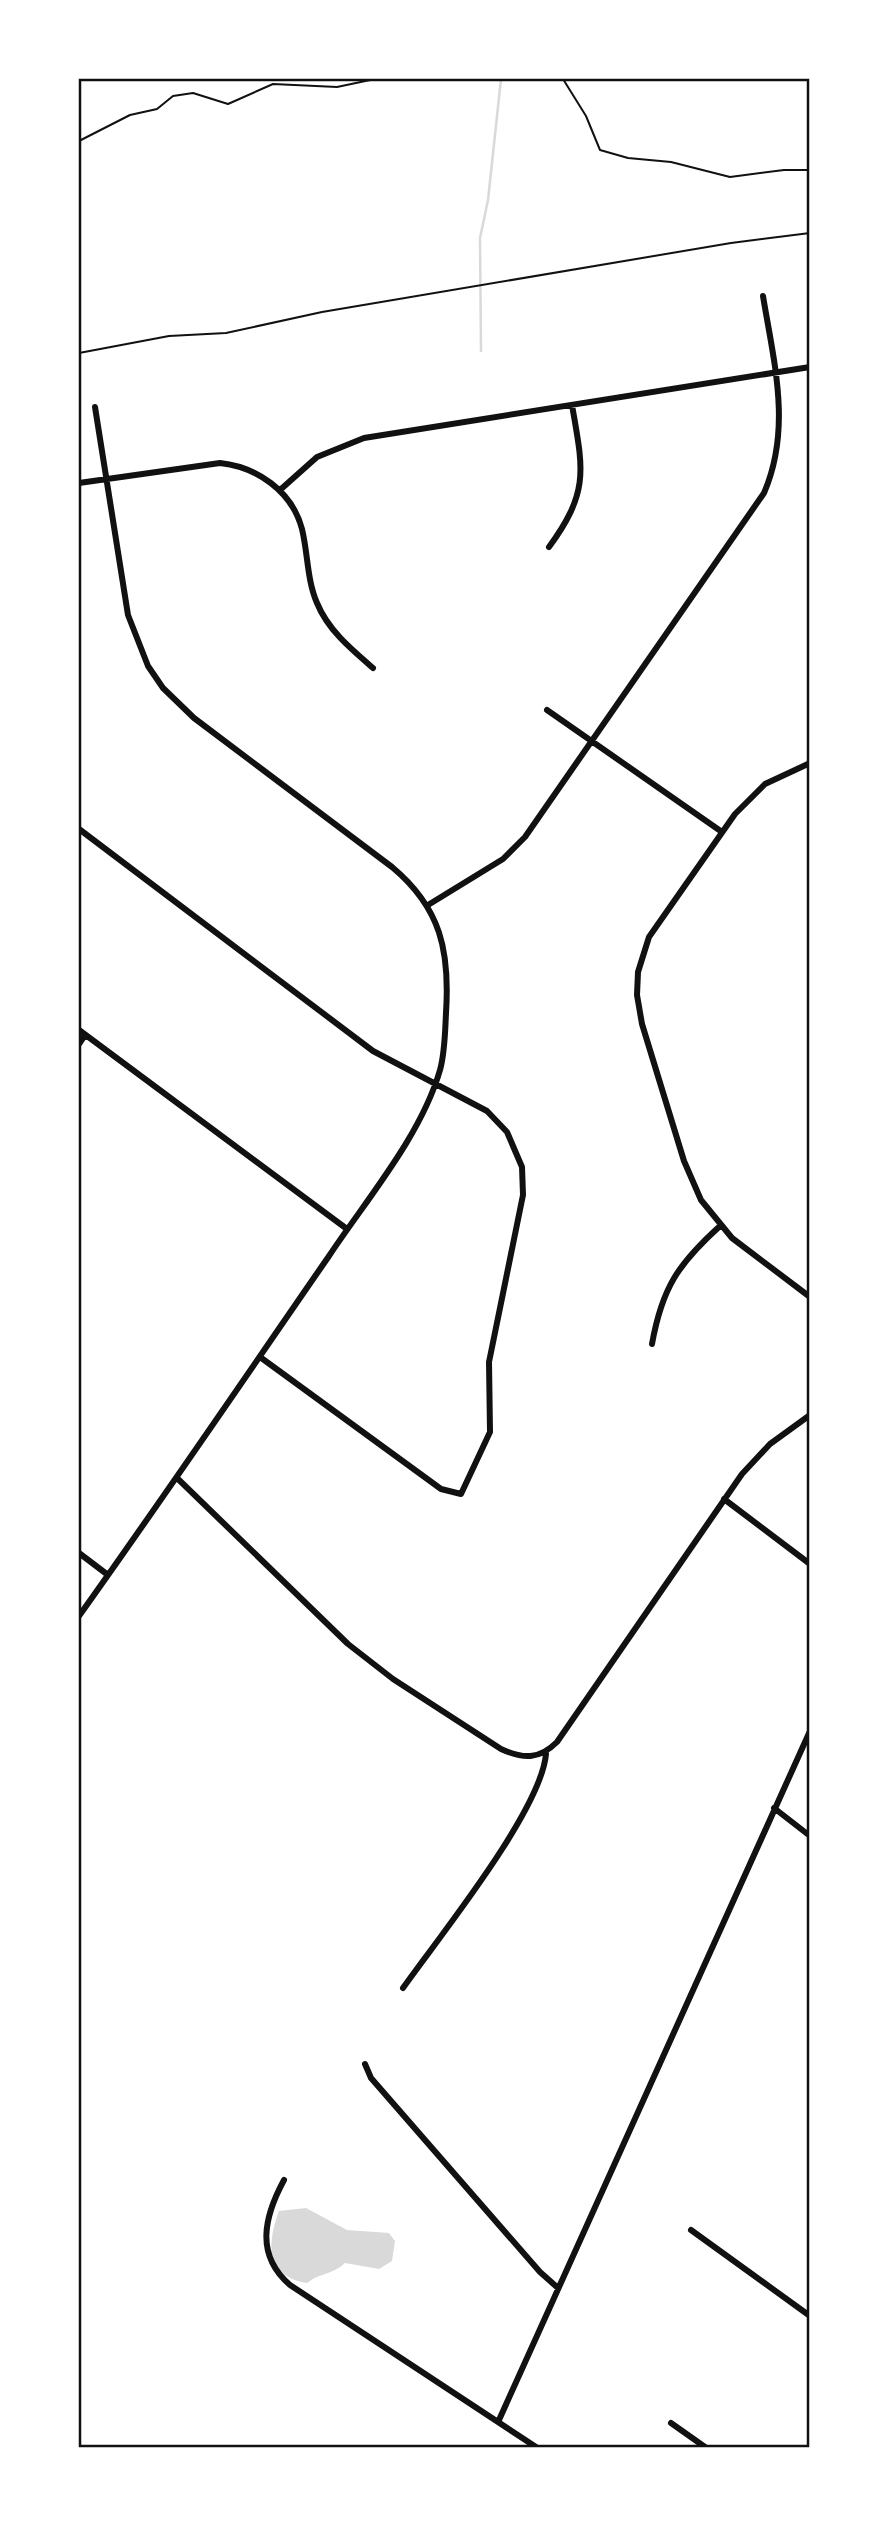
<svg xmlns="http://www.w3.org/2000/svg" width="889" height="2526" font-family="Overpass,sans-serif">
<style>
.water{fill:#d9d9d9}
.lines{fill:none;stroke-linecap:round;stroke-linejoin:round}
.stream{stroke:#d9d9d9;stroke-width:2.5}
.path{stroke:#111;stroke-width:2}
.minor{stroke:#111;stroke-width:6}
.neatline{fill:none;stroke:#111;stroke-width:2.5}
</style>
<rect width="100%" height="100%" fill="#fff"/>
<path class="water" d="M306,2208L347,2230L389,2233L395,2241L392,2261L379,2269L345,2263C332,2275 319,2273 307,2283C265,2276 267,2244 279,2211Z"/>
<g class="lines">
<path class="stream" d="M481,351L480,238L488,200L501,79"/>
<path class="path" d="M563,79L586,116L600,150L628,158L671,162L730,177L784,170H810
M79,141L130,115L157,109L173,96L193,93L228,104L273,84L337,87L375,79
M79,353L169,336L226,333L322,312L731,243L810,233"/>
<path class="minor" d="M79,483L220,463C257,467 292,491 302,529C308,554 307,580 317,603C328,630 351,649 373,668
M280,490L317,457L364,438L810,367
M549,547C590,491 583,469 572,405
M547,710L722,832
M810,763L765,784L735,814L649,937L638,972L637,995L642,1024L684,1161L701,1200L732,1238L810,1297
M79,829L373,1051L487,1111L507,1132L522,1167L523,1195L489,1362L490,1432L461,1494L441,1489L260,1357
M428,905L503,859L525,837L764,493C792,428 774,363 763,296
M79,1030L347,1229
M79,1044L85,1035
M652,1344C662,1288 678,1264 720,1226
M177,1478L348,1644L393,1679L501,1749C523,1759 539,1760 557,1742L742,1474L770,1444L810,1415
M724,1499L810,1564
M79,1553L108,1575
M79,1616C164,1497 246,1376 329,1256C366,1200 421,1136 440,1070C445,1052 445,1032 446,1013C450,951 441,908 392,867L194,718L163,688L148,666L128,615L95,407
M774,1808L810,1836
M403,1988C439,1937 541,1811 546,1754
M365,2064L371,2078L540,2272L558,2288
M284,2180C264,2217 255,2255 290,2285L536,2447
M691,2230L810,2316
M499,2420L810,1731
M671,2423L705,2447"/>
</g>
<rect width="889" height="2526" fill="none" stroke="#ffffff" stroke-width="161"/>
<rect x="80" y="80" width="728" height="2366" class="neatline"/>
</svg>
